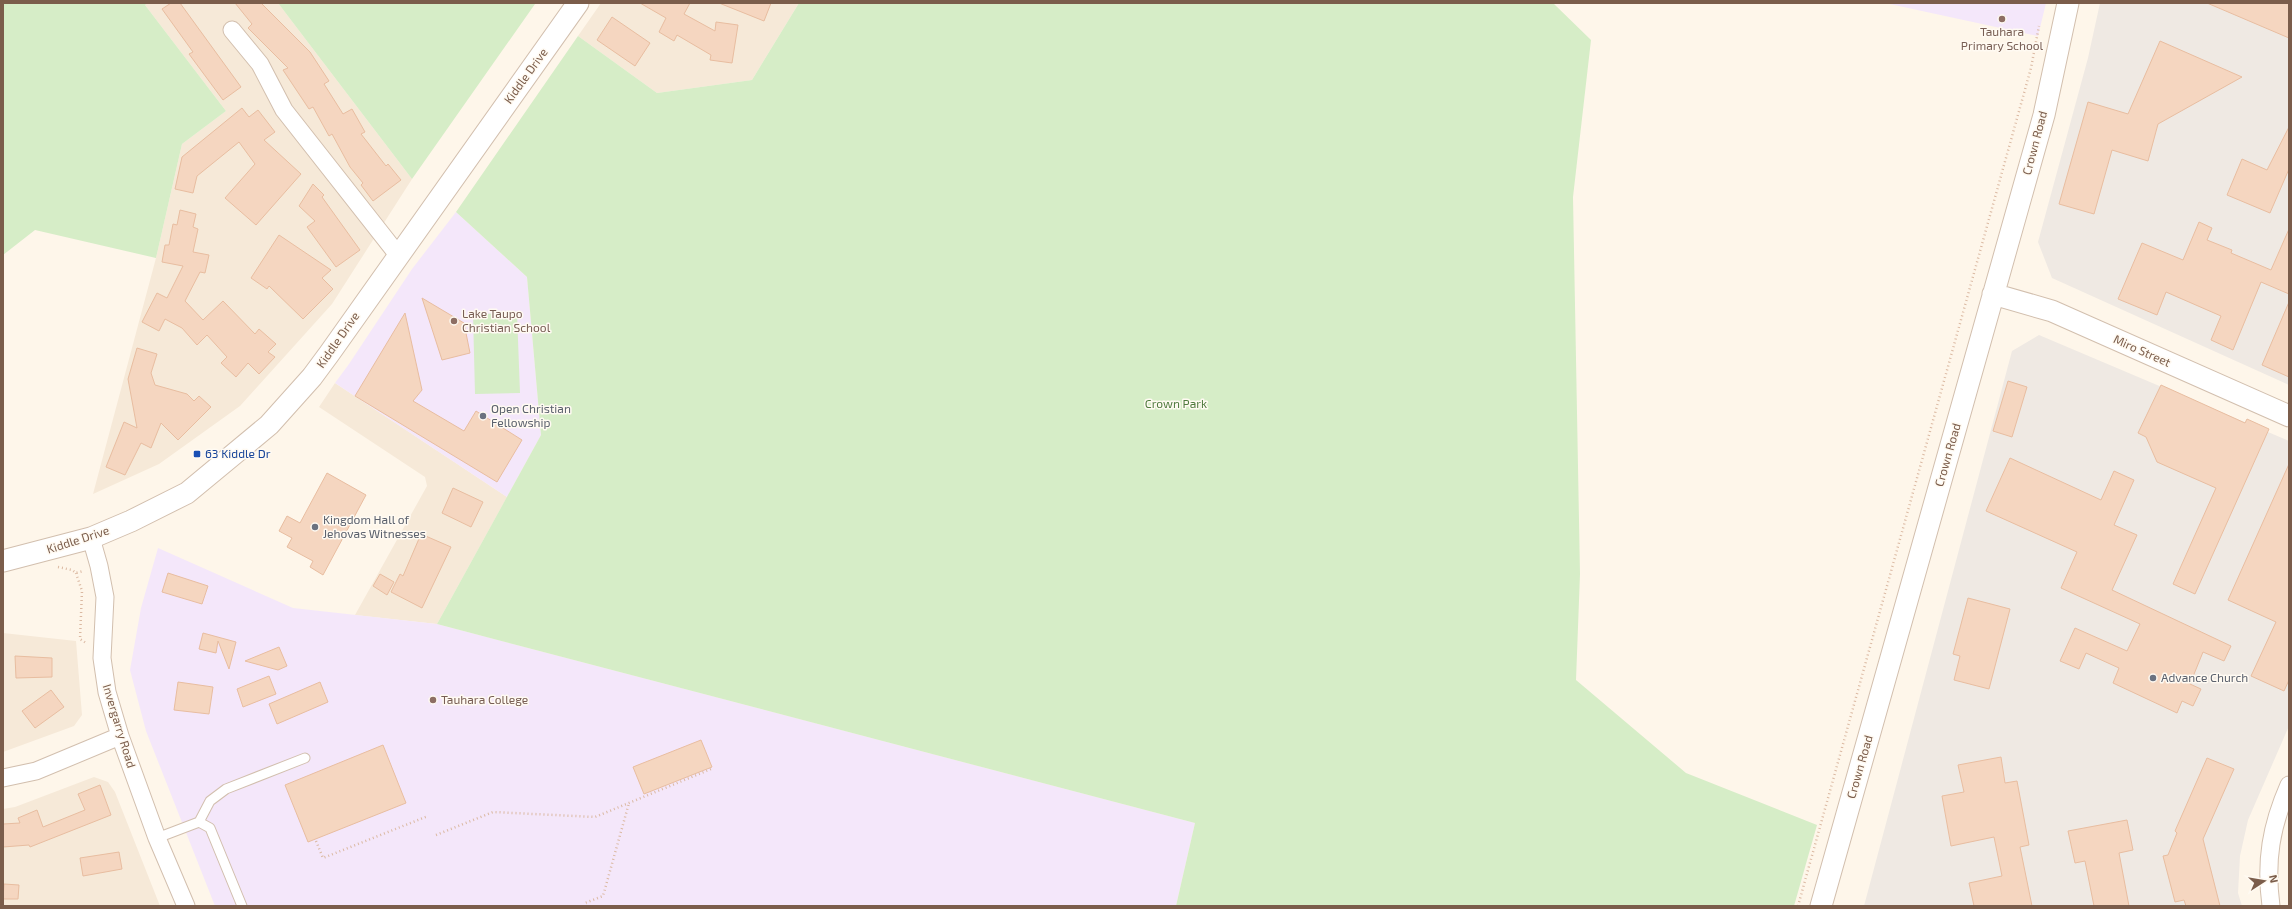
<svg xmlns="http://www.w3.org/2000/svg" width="2292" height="909" font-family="'Exo 2',sans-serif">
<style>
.residential{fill:#f6e9d8}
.industrial{fill:#efe9e3}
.education{fill:#f4e7fa}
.green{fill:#d6edc7}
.building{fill:#f5d6c0;stroke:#e8bda0}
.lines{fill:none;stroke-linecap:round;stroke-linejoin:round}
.service-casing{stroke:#d2bfae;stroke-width:11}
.minor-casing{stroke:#d2bfae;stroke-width:19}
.tertiary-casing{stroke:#d2bfae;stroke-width:23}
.path{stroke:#dbb9a2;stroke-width:2.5;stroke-dasharray:1 3;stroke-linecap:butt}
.service{stroke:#fff;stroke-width:9}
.minor{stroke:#fff;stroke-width:17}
.tertiary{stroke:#fff;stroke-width:21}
.education-dot{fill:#8d6e63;stroke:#fffaf2;stroke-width:1.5}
.worship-dot{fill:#6b7280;stroke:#fffaf2;stroke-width:1.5}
.transit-dot{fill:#1a4fb4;stroke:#fffaf2;stroke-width:1.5}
.labels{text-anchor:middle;stroke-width:3;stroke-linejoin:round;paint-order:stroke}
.education-label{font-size:12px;fill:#785e54;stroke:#fffaf2;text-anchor:start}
.street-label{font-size:12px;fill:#7b5d4b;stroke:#fffaf2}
.park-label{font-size:12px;fill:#507b3f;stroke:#fffaf2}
.worship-label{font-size:12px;fill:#5b616d;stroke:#fffaf2;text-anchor:start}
.transit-label{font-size:12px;fill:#164399;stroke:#fffaf2;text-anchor:start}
</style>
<rect width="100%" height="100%" fill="#fef6ea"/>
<path class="residential" d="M148,3H278L412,179L332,304L240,406L159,464L93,494L156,258L182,144L226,111L145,5Z
M601,3H799L752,80L657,93L578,36Z
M335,383L507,497L437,624L355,615L427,486L425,477L319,407Z
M3,633L76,641L82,715L74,726L3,752Z
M94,777L108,782L115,792L160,906H3V809L15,807Z"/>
<path class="industrial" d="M2100,3H2289V385L2052,278L2038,242L2088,58Z
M2039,335L2289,441V726L2248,820L2240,856L2238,893L2242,906H1864L2012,351Z"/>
<path class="education" d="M1885,3H2046L2038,36Z
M456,212L527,277L541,435L507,497L335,383L349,364L412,269Z
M158,548L293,608L437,624L1195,823L1176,906H215L146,731L130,670L141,608Z"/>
<path class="green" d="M3,3H148L145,5L226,111L182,144L156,258L35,230L3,255Z
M278,3H534L535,4L412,179Z
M799,3H1553L1591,40L1573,197L1580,574L1576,680L1686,773L1817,825L1794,906H1176L1195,823L437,624L541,435L527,277L456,212L578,36L657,93L752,80Z
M517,313L520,393L475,394L473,314Z"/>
<path class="building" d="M171,3H180L241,87L223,100L189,54L193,52L162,9Z
M235,3H261L310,52L329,81L324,84L343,114L352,109L365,132L361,134L386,166L388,164L401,180L373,201L361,185L363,183L350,167L332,134L329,136L313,107L309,109L283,70L288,68L248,28L252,24Z
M640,3H690L684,14L715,31L716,22L738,25L732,63L710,60L711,55L677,35L674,41L659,32L666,18Z
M719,3H771L764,21Z
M2207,3H2289V38Z
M612,17L650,43L635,66L597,40Z
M2160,41L2242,77L2158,124L2148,161L2112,150L2094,214L2059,204L2088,102L2128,114Z
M242,108L249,117L258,110L275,132L264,140L301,174L256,225L225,198L255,164L239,142L197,176L193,193L175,189L182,157Z
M2289,127V169L2270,213L2227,195L2242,159L2267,170Z
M313,184L324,195L322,197L360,250L336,267L307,227L315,221L299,206Z
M180,210L196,214L193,227L198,229L193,252L209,255L205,273L200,272L185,301L203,320L223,301L255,334L259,329L276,344L268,352L275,357L259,374L248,363L236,377L221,363L227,357L207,335L197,345L182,328L165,319L159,331L142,322L157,293L167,298L183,266L162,262L165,245H169L173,224L177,225Z
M2199,222L2212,228L2207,240L2232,250L2231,253L2271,270L2289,229V294L2261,282L2233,350L2211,340L2221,316L2166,292L2157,315L2118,299L2142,243L2183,260Z
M279,235L331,270L322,278L333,289L303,319L269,286L267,289L251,278Z
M422,298L464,323L470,353L442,360Z
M2289,302V377L2262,365Z
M405,313L422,390L413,401L464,431L476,411L522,440L497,482L355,396Z
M137,348L157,354L151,373L155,385L187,394L194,401L199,396L211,407L178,440L161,423L151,448L141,443L125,475L106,467L124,422L137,428L128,379Z
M2008,381L2027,387L2012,437L1993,431Z
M2161,385L2245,423L2247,419L2269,429L2195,594L2173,584L2216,488L2157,462L2146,437L2138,433Z
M2010,458L2101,500L2114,471L2134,480L2114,525L2137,535L2112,590L2231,646L2224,661L2203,652L2190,684L2201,689L2193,706L2182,701L2177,713L2113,683L2119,668L2086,653L2079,669L2060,661L2075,628L2127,651L2140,624L2061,588L2077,552L1986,511Z
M2289,464V680L2284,691L2251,676L2276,622L2228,600Z
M327,473L366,495L323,575L310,567L313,561L287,547L292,538L279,531L287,516L300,523Z
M453,488L483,502L471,527L442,513Z
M421,534L451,547L422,608L391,592L400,574L403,576Z
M168,573L208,586L202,604L162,592Z
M380,574L394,582L387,595L373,586Z
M1968,598L2010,609L1989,689L1954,680L1960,656L1953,654Z
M203,633L236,642L229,669L218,641L216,653L199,649Z
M279,647L287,666L278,670L245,661Z
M15,656L52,658V677L16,678Z
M269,676L276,694L243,707L237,689Z
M178,682L213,687L209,714L174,710Z
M320,682L328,702L277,724L269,704Z
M51,690L64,707L35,728L22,711Z
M701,740L712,767L644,794L633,767Z
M383,745L406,803L308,842L285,785Z
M2001,757L2005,783L2017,781L2029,845L2020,847L2032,906H1974L1969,883L2002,876L1994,837L1951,846L1942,796L1964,792L1958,765Z
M2207,758L2234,769L2203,839L2220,906H2186L2184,900L2175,902L2163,856L2168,855L2177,833L2175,831Z
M100,785L111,815L30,847L29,845L3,847V824L20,823L18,818L37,810L43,827L85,810L78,794Z
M2127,820L2133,850L2119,853L2129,906H2094L2085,861L2075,863L2068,831Z
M119,852L122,869L83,876L80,858Z
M4,884L19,885L18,899H3Z"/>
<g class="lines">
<g class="service-casing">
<path id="service" d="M199,822L210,801L226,789L305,758
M157,838L199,822L210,828L242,906"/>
</g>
<g class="minor-casing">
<path id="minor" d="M232,30L260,64L284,110L398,255
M91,538L99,566L105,597L102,658L107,692L120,736L157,838L186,906
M3,778L36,771L120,736
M2271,906C2265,861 2271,826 2289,785"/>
</g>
<g class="tertiary-casing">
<path id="tertiary" d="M1993,294L2052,311L2289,416
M3,561L91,538L131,521L187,493L269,425L312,377L329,354L578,3
M1821,906L2044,115L2068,3"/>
</g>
<path class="path" d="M58,567L72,570L76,573L83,571
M76,573L82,591L80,639L86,643
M436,835L493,812L595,817L711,769
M316,841L323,858L428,816
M586,906L585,903L603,896L629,803
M1798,906L2031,68L2039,26"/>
<use href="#service" class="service"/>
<use href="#minor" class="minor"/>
<use href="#tertiary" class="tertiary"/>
</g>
<g class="education-dot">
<circle cx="2002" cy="19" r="4"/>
<circle cx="454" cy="321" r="4"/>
<circle cx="433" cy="700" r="4"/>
</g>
<g class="worship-dot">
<circle cx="483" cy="416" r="4"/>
<circle cx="315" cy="527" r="4"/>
<circle cx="2153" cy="678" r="4"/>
</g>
<rect class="transit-dot" x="193" y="450" width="8" height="8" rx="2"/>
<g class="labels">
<g class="education-label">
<text x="2002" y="36" text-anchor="middle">Tauhara<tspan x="2002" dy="14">Primary School</tspan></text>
<text x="462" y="318">Lake Taupo<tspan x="462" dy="14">Christian School</tspan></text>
<text x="441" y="704">Tauhara College</text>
</g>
<g class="street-label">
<text transform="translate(526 76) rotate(-54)" y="4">Kiddle Drive</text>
<text transform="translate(2035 143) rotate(-75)" y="4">Crown Road</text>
<text transform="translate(338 340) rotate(-55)" y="4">Kiddle Drive</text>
<text transform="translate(2142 351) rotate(24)" y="4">Miro Street</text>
<text transform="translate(1948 455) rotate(-74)" y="4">Crown Road</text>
<text transform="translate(78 540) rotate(-18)" y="4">Kiddle Drive</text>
<text transform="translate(119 726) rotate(73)" y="4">Invergarry Road</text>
<text transform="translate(1860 767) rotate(-74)" y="4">Crown Road</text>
</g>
<g class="park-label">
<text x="1176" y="408">Crown Park</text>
</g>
<g class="worship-label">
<text x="491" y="413">Open Christian<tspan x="491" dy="14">Fellowship</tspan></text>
<text x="323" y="524">Kingdom Hall of<tspan x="323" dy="14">Jehovas Witnesses</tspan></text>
<text x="2161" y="682">Advance Church</text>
</g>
<g class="transit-label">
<text x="205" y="458">63 Kiddle Dr</text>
</g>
</g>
<rect width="2292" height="909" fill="none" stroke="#7b5d4b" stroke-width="8"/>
<g transform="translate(2264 881) rotate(78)" stroke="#fffaf2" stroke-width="3" paint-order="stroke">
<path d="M0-3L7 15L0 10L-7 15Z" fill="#7b5d4b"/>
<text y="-6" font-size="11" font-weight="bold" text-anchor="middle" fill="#7b5d4b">N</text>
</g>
</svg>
